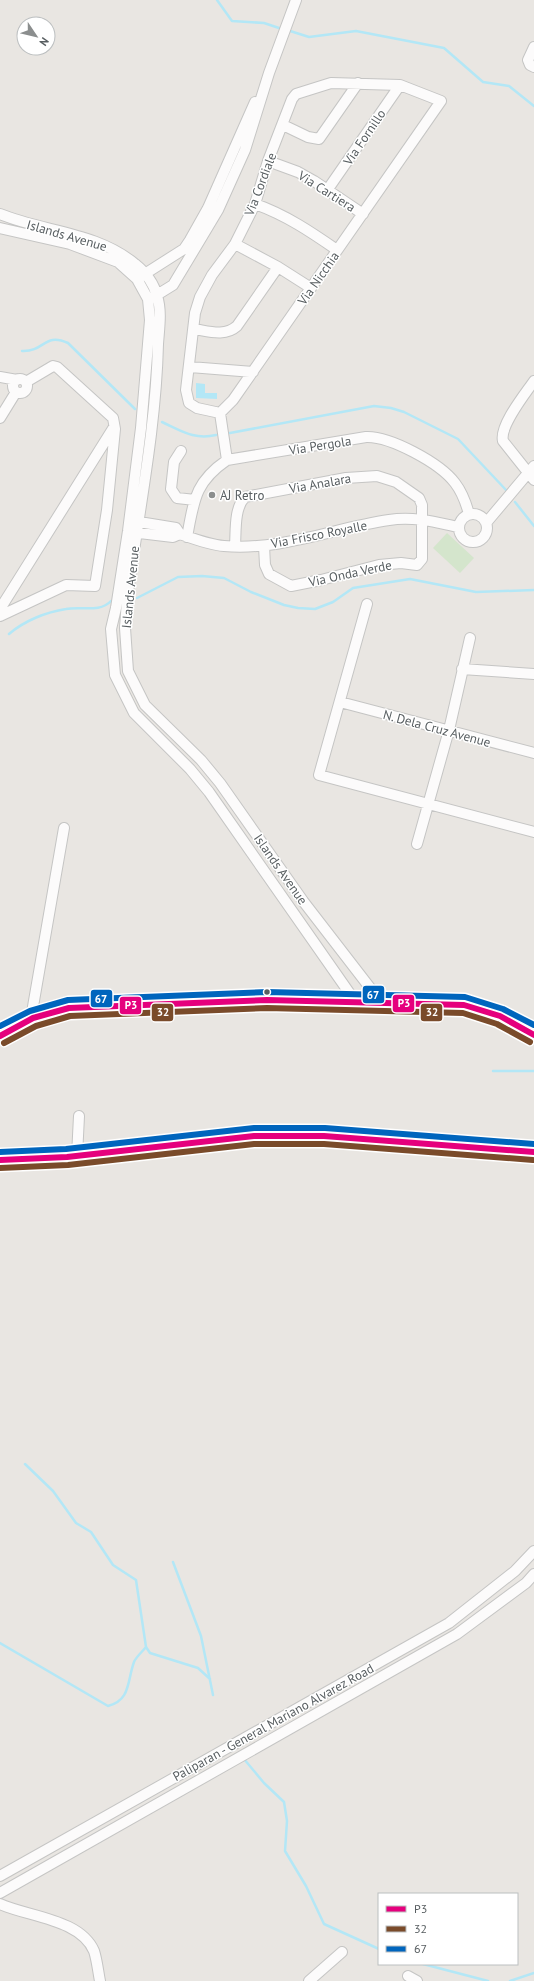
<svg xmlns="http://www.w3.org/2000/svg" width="534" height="1981" font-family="'PT Sans',sans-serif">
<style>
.pitch{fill:#d4e5cc}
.water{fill:#b3e7f6}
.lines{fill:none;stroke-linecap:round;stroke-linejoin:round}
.stream{stroke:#b3e7f6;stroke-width:2.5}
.minor-casing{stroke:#c5c5c4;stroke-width:12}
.major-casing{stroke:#d2c1af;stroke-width:15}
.minor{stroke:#fcfbfb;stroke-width:10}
.major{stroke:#f2ede5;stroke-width:13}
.bus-1-casing{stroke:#fff;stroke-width:9}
.bus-2-casing{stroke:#fff;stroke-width:9}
.bus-3-casing{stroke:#fff;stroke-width:9}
.bus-1{stroke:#e5007d;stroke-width:6}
.bus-2{stroke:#7a4b2a;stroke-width:6}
.bus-3{stroke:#0065bd;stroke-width:6}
.poi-dot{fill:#8b8e8e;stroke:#fff;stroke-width:1.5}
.bus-dot{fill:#585e61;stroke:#fff;stroke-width:1.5}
.labels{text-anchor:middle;stroke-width:3;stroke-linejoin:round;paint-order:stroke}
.street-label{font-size:13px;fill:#585e61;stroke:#fff}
.poi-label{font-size:13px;fill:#585e61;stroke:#fff;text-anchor:start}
.line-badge{stroke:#fff;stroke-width:1.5}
.badge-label{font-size:11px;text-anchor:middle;font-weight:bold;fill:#fff}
</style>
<rect width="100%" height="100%" fill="#e9e6e2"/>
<path class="pitch" d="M447,533L474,558L460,573L433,548Z"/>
<path class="water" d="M196,383L205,384V393H217V399L196,398Z"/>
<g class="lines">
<path class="stream" d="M217,0L232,21L264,23L282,29
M287,30L309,37L356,31L444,48L483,82L509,86L534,106
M22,351C45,352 44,332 68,343L135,409
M162,422C182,431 194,440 216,435
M230,433L374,406L391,408L404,412L458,439L507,491
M515,502L534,526
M137,598L178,577L202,576L224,578L251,592L284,605L298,608L315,609L333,602L353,588L410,579L476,592L534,590
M9,634C24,621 46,612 66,609C81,606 100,613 111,601
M493,1071H534
M25,1464L53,1491L76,1523L91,1532L113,1565L136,1580L146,1647L150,1653L198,1668L210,1679
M173,1562L201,1636L213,1695
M0,1643L108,1706C131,1700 127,1681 134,1662C136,1657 142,1652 146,1647
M244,1759L264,1783L284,1802L287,1821L285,1851L306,1886L324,1924L379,1949
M423,1964L488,1981
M510,1981L534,1973"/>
<g class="minor-casing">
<path id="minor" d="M534,47L528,60L530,65L534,67
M331,83L400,85L441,101L233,400L220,413L197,408L189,403L186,390L195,313L200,297L212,275L235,244L255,204L268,161L292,99L296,94Z
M283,125L308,137L319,139L358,83
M268,161L298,172L314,181L363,214
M328,189L400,85
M255,204C286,215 311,232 337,250
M0,214C44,232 97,232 135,264C145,272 154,284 157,296C162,311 159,329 158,344C156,430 138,515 127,600L125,628L128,671L145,705L201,760L220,783L303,901L381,1002
M0,228L70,244L118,262L137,279L148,299L150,320L141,428L128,531L116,608L111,629L115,675L134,713L190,769L209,792L355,1001
M235,244L278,267L311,288
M140,277L184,249L190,240L208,208L255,102
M152,298L173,285L218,210L245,150L269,73L296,0
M194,329C208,331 225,337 237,326L278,267
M190,367L253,372
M0,377L17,380
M13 386a7 7 0 1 1 14 0a7 7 0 1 1-14 0Z
M534,381C525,394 499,426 503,441L534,480
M220,413L227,460
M0,418L16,392
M181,451L174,462L171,489L177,498L195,500
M459 528a14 14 0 1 1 28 0a14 14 0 1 1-28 0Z
M133,521L176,528L180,534C194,539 210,545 224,546C281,551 334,528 389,520C413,516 435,522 458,527
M486,523L534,466
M131,532L173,537L180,534
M187,537C194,500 195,482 227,460L366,437C390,436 440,463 455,483C462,492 466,503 469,514
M235,546C236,531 234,508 245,497L346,478L377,476L396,482L419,498L422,505V559L417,565L401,563L379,565L321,580L291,586L269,574L265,565L264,546
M367,604L319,775L534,832
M0,609L114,427
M0,616L66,585L95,586L107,510L115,429L113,418L57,367L53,366L26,382
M462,669L534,674
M340,702L534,753
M417,844L449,730L470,638
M31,1018L64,828
M77,1156L79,1116
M0,1160L67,1157L254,1136H324L534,1152
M0,1876L449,1623L515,1571L534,1551
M0,1893L457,1634L526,1583L534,1574
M0,1904C29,1917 80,1919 94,1951C97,1960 98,1971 100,1981
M408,1976L417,1981
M309,1981L342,1952"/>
</g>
<g class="major-casing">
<path id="major" d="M0,1036C21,1021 44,1013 69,1008L267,1000L464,1005C489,1010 513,1020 534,1035"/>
</g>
<use href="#minor" class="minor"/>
<use href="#major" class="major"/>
<g class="bus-1-casing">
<path id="bus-1" d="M0,1036L33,1018L69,1008L267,1000L464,1005L500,1016L534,1035
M0,1160L67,1157L254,1136H324L534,1152"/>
</g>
<g class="bus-2-casing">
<path id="bus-2" d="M4,1043L36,1026L70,1016L267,1008L463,1013L497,1024L530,1042
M0,1168L68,1165L254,1144H324L533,1160"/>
</g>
<g class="bus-3-casing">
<path id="bus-3" d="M0,1026L30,1011L68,1000L267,992L465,997L503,1009L534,1025
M0,1152L66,1149L254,1128H325L534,1144"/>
</g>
<use href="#bus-1" class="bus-1"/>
<use href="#bus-2" class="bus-2"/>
<use href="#bus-3" class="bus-3"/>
</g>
<circle class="poi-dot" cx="212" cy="495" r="4"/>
<circle class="bus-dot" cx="267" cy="992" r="3.5"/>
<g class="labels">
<g class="street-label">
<text transform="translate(364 137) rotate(-56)" y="5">Via Fornillo</text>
<text transform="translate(260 184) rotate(-69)" y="5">Via Cordiale</text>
<text transform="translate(327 191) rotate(32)" y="5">Via Cartiera</text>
<text transform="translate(67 235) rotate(16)" y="5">Islands Avenue</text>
<text transform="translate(318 278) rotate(-55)" y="5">Via Nicchia</text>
<text transform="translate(320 445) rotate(-9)" y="5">Via Pergola</text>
<text transform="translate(320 483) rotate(-10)" y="5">Via Analara</text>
<text transform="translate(319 534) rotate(-11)" y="5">Via Frisco Royalle</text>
<text transform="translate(350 573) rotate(-12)" y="5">Via Onda Verde</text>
<text transform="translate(130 587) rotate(-84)" y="5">Islands Avenue</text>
<text transform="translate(437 728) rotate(15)" y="5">N. Dela Cruz Avenue</text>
<text transform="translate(281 869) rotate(55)" y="5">Islands Avenue</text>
<text transform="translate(273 1722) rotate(-29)" y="5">Paliparan - General Mariano Alvarez Road</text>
</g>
<g class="poi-label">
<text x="220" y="500">AJ Retro</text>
</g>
</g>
<g class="line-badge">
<rect x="362" y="985" width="23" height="19" rx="4" fill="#0065bd"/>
<rect x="90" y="989" width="23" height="19" rx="4" fill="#0065bd"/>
<rect x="392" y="994" width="23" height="19" rx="4" fill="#e5007d"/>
<rect x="119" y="996" width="23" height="19" rx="4" fill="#e5007d"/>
<rect x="420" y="1003" width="23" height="19" rx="4" fill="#7a4b2a"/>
<rect x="151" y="1003" width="23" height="19" rx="4" fill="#7a4b2a"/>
</g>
<g class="badge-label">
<text x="373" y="999">67</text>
<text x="101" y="1003">67</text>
<text x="404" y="1007">P3</text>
<text x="131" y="1009">P3</text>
<text x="432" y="1016">32</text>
<text x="163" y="1016">32</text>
</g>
<rect x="378" y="1893" width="140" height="72" fill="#ffffff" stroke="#bcbfc0"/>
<rect x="386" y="1906" width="20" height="6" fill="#e5007d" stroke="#bcbfc0"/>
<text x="414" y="1913" font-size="12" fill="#585e61">P3</text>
<rect x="386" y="1926" width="20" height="6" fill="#7a4b2a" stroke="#bcbfc0"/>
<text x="414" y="1933" font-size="12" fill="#585e61">32</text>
<rect x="386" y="1946" width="20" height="6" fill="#0065bd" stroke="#bcbfc0"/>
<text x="414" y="1953" font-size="12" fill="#585e61">67</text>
<g transform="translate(36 36) rotate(125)"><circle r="19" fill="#ffffff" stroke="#bcbfc0"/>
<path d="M0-3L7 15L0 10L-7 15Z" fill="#8b8e8e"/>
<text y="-6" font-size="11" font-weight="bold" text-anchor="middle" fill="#585e61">N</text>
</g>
</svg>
